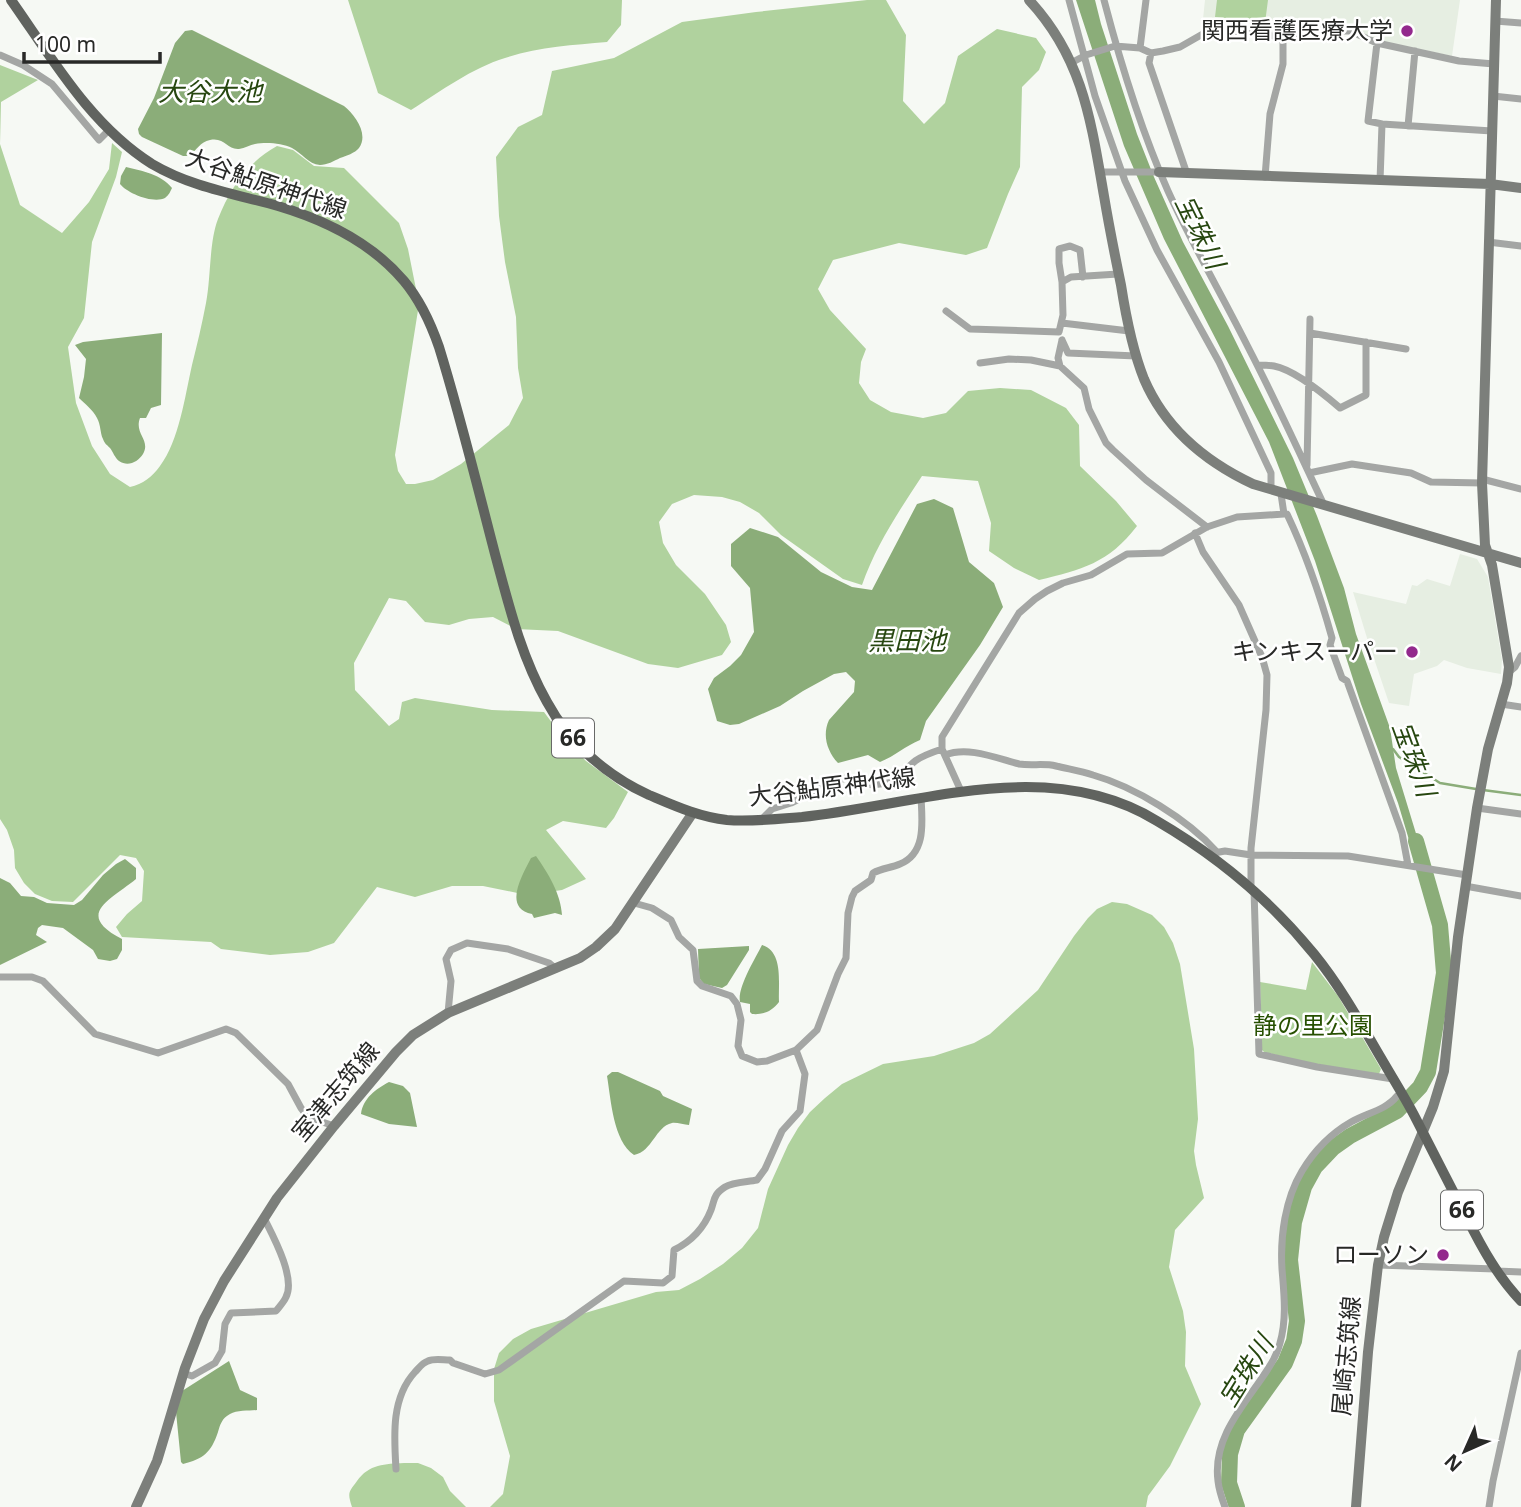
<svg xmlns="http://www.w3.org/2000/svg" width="1521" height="1507" font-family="'Noto Sans','Noto Sans JP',sans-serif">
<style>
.built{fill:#e6eee2}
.green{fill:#b0d29e}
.water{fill:#8bad79}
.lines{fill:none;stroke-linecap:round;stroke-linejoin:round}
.stream{stroke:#8bad79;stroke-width:2.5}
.river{stroke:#8bad79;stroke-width:16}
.street{stroke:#a4a6a4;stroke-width:7}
.secondary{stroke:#7c7f7b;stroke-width:10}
.primary{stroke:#60635f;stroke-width:10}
.poi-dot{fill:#93298d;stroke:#fff;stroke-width:2.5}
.labels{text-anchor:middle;stroke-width:5;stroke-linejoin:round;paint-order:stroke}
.shield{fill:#fff;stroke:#686968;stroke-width:2}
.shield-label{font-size:23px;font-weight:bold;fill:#282927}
.poi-label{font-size:24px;fill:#282927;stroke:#fff;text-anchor:end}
.street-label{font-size:24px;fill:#282927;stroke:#fff}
.park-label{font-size:24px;fill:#275001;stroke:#fff}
.water-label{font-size:26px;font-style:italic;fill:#274710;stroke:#fff}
</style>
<rect width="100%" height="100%" fill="#f6f9f4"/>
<path class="built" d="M1205,0H1460L1452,56L1370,39L1351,28L1290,35L1228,26L1205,27L1203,19Z
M1460,554L1477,559L1488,577L1502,660L1501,674L1467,668L1444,660L1437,666L1414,674L1409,706L1389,703L1367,638L1353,592L1406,604L1412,585L1417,586L1427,579L1450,586Z"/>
<path class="green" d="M348,0H622L621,25L607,42C573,45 538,47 505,58C472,68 441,91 411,110L378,93Z
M867,0H886L906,35L903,101L924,124L945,103L958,56L997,29L1036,38L1046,52L1039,70L1022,87L1020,167L1008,194L987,248L966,255L899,243L833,260L818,289L830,310L866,349L861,362L859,383L870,400L891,412L923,418L946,413L968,391L1000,388L1031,390L1066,408L1079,425L1080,466L1116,501L1137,526C1109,563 1081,570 1039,580L1014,568L989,551L991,523L978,481L922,476C899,511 876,545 862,585L843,579L781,535L759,513L740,502L722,497L694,495L672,504L659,522L663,543L676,565L705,594L726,625L731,642L722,655L678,668L648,664L558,631L516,629L493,617L469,619L449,625L425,622L406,601L389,598L354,663L355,690L389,726L399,719L402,702L415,698L492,710L544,712L564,739L586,761L628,792L614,818L606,828L563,821L546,830L586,879L562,890L527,895L483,886H452L415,897L377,887L334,943L308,952L270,955L221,949L211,942L122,937L116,927L127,914L142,901L144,871L136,858L120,855L73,902L52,901L35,894L24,883L15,868L14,850L7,830L0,819V65L38,80L1,102L0,144L20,205L62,233L89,202L109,169L112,143L122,152L116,177L92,242L84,318L68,347L76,403L92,446L110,474L130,487C143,484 152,477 160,466C179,441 185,396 192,365C197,345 202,324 206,303C211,278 209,242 218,219C230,188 248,162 277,146L293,150L314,166L344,168L399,223L408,249L419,304L395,455L398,471L406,484H415L433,480L461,464L509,425L523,398L518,368L516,317L505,262L499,216L496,157L518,127L542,115L552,71L614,58L682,22L756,12Z
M1217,0H1268L1265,23L1215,17Z
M1112,902L1127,904L1152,915L1164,927L1173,943L1180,964L1194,1049L1198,1119L1194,1151L1196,1165L1204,1198L1175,1230L1169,1267L1183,1311L1186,1332L1185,1366L1201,1404L1170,1466L1148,1496L1146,1507H490L503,1494L510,1456L494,1401V1369L499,1353L513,1339L531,1329L656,1292L679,1290L700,1279L723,1264L742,1248L758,1228L768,1189L788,1145L798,1128L810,1112L825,1098L842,1084L883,1064L934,1056L974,1043L990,1034L1038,990L1074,936L1088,918L1097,909Z
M1312,962L1338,996L1381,1069L1379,1074L1310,1063L1264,1052L1262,1050L1260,982L1306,990Z
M404,1463H418L431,1468L443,1477L450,1491L466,1507H352C347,1492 349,1492 357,1481C369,1464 385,1464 404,1463Z"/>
<path class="water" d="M1076,0H1095L1101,24L1137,134L1154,177L1183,242L1228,326L1293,458L1317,516L1344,588L1356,634L1390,728L1396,768L1425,863L1415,860L1398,803L1361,704L1315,561L1269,442L1164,239L1124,146Z
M192,30L344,106C355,115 369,134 359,148C355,153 346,156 340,158C334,161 327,165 320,165C308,164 302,153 292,148C282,143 266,142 255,144C250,145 245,148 239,149C227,150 225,137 210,140C200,142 197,150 189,156H183L142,137L139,134L138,129L154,98L175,43L185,31Z
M126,167C142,171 161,174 172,188C170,192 169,195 165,198C153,204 127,193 120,184L121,176Z
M162,333L161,405L151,408L146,418H140C134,434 151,440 143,454C138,462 128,467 119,461C115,458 113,452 110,448C106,444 105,444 103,439C100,433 101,425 97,418C93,410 85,404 79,398L84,377L86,359L75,345L83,342Z
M934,499L953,508L969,562L994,583L1003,607L980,645L926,721L920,740C905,746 895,756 880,762L868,755L838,763C827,751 822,735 829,720L854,692L855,681L846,672L834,674L803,691L780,706L739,724L730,725L717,721L708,689L714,678L730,666L741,655L754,632L750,588L731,566V544L750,528L778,537L821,572L852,587L872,590L917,504Z
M536,856C548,873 561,894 562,915L555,913L534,918L532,914C502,908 523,874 531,858Z
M125,859L136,868V879C112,899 73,914 122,939V950L117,959L110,961L98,959L93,950L63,928L42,925L38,928L36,935L47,942L0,965V878L10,883L21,896L34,897L47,903L74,905L82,900L103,875L116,864Z
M762,945C784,952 778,983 779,1002C772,1011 764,1015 752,1014L750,1012V1004L740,1002C737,988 755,959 762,945Z
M749,946V950L727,985L722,988L704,984L699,978L698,949Z
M612,1072H618L660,1091L663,1096L692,1109L689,1125C684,1125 676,1122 672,1123C655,1127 653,1151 634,1155C613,1141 611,1099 607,1076Z
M389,1082L403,1086L410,1093L417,1127L389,1124L361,1114C363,1098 376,1089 389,1082Z
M229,1361L240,1390L257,1398V1410C249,1411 237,1410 230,1414C222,1418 220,1425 218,1432C211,1453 203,1459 183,1464L181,1462L176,1412L182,1391Z"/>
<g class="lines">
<path class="stream" d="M1393,749L1399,757L1440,783L1476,789
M1483,790L1521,795"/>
<path class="river" d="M1237,1507L1229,1483L1230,1454L1237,1430L1285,1363L1294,1341L1297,1321L1290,1260L1294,1222L1304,1187L1315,1167L1333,1148L1350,1136L1397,1111L1420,1087L1428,1072L1444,973L1440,925L1416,841"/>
<path class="street" d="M1069,0L1095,96L1125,181L1157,250L1219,362L1271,473V490
M1104,0C1121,65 1141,130 1168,191C1192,244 1222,295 1248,347C1275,399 1299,452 1324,505
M1495,21L1521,23
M1377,43L1368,121L1382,124
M1140,48L1146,0
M1151,53L1149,63L1187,174
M0,55L23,65L52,84L99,140L109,130
M1071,63L1086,55L1115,46L1140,48L1151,53L1163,51L1180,47L1208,31L1226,30L1290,38L1342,31H1350L1377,43L1459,61L1494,64
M1493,96L1521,99
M1408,126L1415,51
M1100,172H1159
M1265,177L1270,114L1283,64V38
M1380,181L1382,124L1492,131
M1488,242L1521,246
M1062,282L1059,263V249L1070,246L1080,250L1083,277
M946,311L970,329L1059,332L1063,315L1062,282L1071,277L1118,274
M1062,323L1129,331
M1310,333L1406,349
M1062,340L1068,353L1136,356
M980,363L1009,359L1031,360L1060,366L1084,388L1089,409L1106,443L1113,450L1146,480L1207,527
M1258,365C1263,365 1269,365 1274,366C1294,370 1325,395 1340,408L1366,395V342
M1060,366L1058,358L1062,340
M1307,465L1310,319
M1309,473L1352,464L1411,473L1431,482L1482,483
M1482,479L1521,489
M1284,514H1287C1306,554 1320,595 1332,638L1330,645L1342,678L1347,681L1402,833L1408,865
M1195,533L1203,552L1239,605L1262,657L1267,675L1266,710L1251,848V887
M1509,672L1515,667L1521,656
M1501,704L1521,707
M945,755C968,746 996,758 1019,764C1032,766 1044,763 1056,766C1068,769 1081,771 1093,775C1135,787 1187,819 1216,851
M961,791L942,749V737L1019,613L1035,599L1047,591L1063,583L1091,575L1127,554L1162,553L1207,527L1237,517L1284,514L1281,494
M1477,808L1521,814
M761,820L772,809L791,803L837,780L847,778L872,785L895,782C913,761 915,758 942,749
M1214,853L1225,851L1251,855L1348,856L1467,875
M1465,886L1521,896
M1254,890L1259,1054L1317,1067L1393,1079
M634,903L652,908L671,920L679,937L693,950L697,981L702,986L731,996L737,1004L741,1020L738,1046L742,1056L757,1062L767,1061L796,1050L817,1030L838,974L846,958L848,913L852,897L855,891L871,880L873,873C882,868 891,868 900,864C927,853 922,820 921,797
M0,977H32L43,981L95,1034L158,1053L226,1029L236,1033L288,1084L301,1108L308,1117L334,1126
M448,1013L451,981L446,959L451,950L467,943L508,949L549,963L556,969
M1378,1265L1495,1269
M1497,1271L1521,1272
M183,1373L192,1376L215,1363L222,1351L225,1324L231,1313L276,1311C279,1307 284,1302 286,1297C296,1278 273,1236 264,1218
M396,1469C394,1436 391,1398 415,1372C419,1368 422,1363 428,1361C434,1358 443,1360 450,1360L453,1363L485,1374L499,1370L624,1281L663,1283L672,1276L674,1250C690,1242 704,1228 711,1210C715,1199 713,1195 725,1187C733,1182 747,1182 757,1180L765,1169L782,1131L800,1111L805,1074L796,1050
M1225,1507C1222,1499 1219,1490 1218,1481C1213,1444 1236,1414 1257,1385C1266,1372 1276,1359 1280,1343C1287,1318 1284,1294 1282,1269C1280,1237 1285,1199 1302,1171C1314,1151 1332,1133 1351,1122C1367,1113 1386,1110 1397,1096
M1489,1507L1493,1481L1521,1353"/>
<path class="secondary" d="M1029,0C1083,58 1091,121 1104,196C1109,226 1115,256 1121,285C1126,317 1132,349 1144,379C1165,428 1206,462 1253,484L1521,563
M1159,172L1490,184L1521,188
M136,1507L157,1461L185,1368L204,1319L224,1281L277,1198L334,1126L396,1052L413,1035L448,1013L580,958L596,947L615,929L692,814
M1356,1507L1368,1352L1378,1265L1384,1237L1398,1192L1433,1107L1444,1071L1458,937L1477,808L1488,749L1507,683L1509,667L1492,565L1485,545L1482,483L1496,0"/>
<path class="primary" d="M11,0C52,58 90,125 152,164C191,187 235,194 278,206C325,220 372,243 404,281C420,300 431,324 439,347C460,415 477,485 495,554C509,606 521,656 547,702C569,743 607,776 649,795C675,806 699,817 727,820C752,822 777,819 802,817C919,805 1047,754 1157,821C1217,856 1270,900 1314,954C1340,986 1360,1022 1381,1058C1392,1077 1404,1096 1414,1115C1432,1150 1449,1184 1467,1218C1482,1248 1498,1277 1521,1301"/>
</g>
<g class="poi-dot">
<circle cx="1407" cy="31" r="7"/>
<circle cx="1412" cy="652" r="7"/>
<circle cx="1443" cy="1255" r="7"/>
</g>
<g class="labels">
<g class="shield">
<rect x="552" y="718.5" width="42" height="39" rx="5"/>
<rect x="1441" y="1190.5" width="42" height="39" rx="5"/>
</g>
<g class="shield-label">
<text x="573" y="746">66</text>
<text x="1462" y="1218">66</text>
</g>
<g class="poi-label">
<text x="1393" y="39">関西看護医療大学</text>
<text x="1398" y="660">キンキスーパー</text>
<text x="1429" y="1263">ローソン</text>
</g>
<g class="street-label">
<text transform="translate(266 184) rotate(19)" y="8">大谷鮎原神代線</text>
<text transform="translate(832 787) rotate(-7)" y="8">大谷鮎原神代線</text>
<text transform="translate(336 1092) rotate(-50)" y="8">室津志筑線</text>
<text transform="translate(1347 1356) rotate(-85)" y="8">尾崎志筑線</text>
</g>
<g class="park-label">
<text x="1313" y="1034">静の里公園</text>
</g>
<g class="water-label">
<text x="210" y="101">大谷大池</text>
<text transform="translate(1200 232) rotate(64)" y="9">宝珠川</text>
<text x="907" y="650">黒田池</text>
<text transform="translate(1414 759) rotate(70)" y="9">宝珠川</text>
<text transform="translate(1246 1371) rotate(-58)" y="9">宝珠川</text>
</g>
</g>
<g transform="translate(1465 1451) rotate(225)" stroke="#ffffff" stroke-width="5" paint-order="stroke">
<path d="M0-5L12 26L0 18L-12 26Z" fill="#282927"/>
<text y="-10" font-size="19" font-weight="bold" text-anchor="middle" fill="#282927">N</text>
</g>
<path d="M24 52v10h136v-10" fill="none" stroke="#282927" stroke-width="3.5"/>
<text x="35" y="52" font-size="21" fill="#282927" stroke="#ffffff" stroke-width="5" paint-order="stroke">100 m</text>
</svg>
